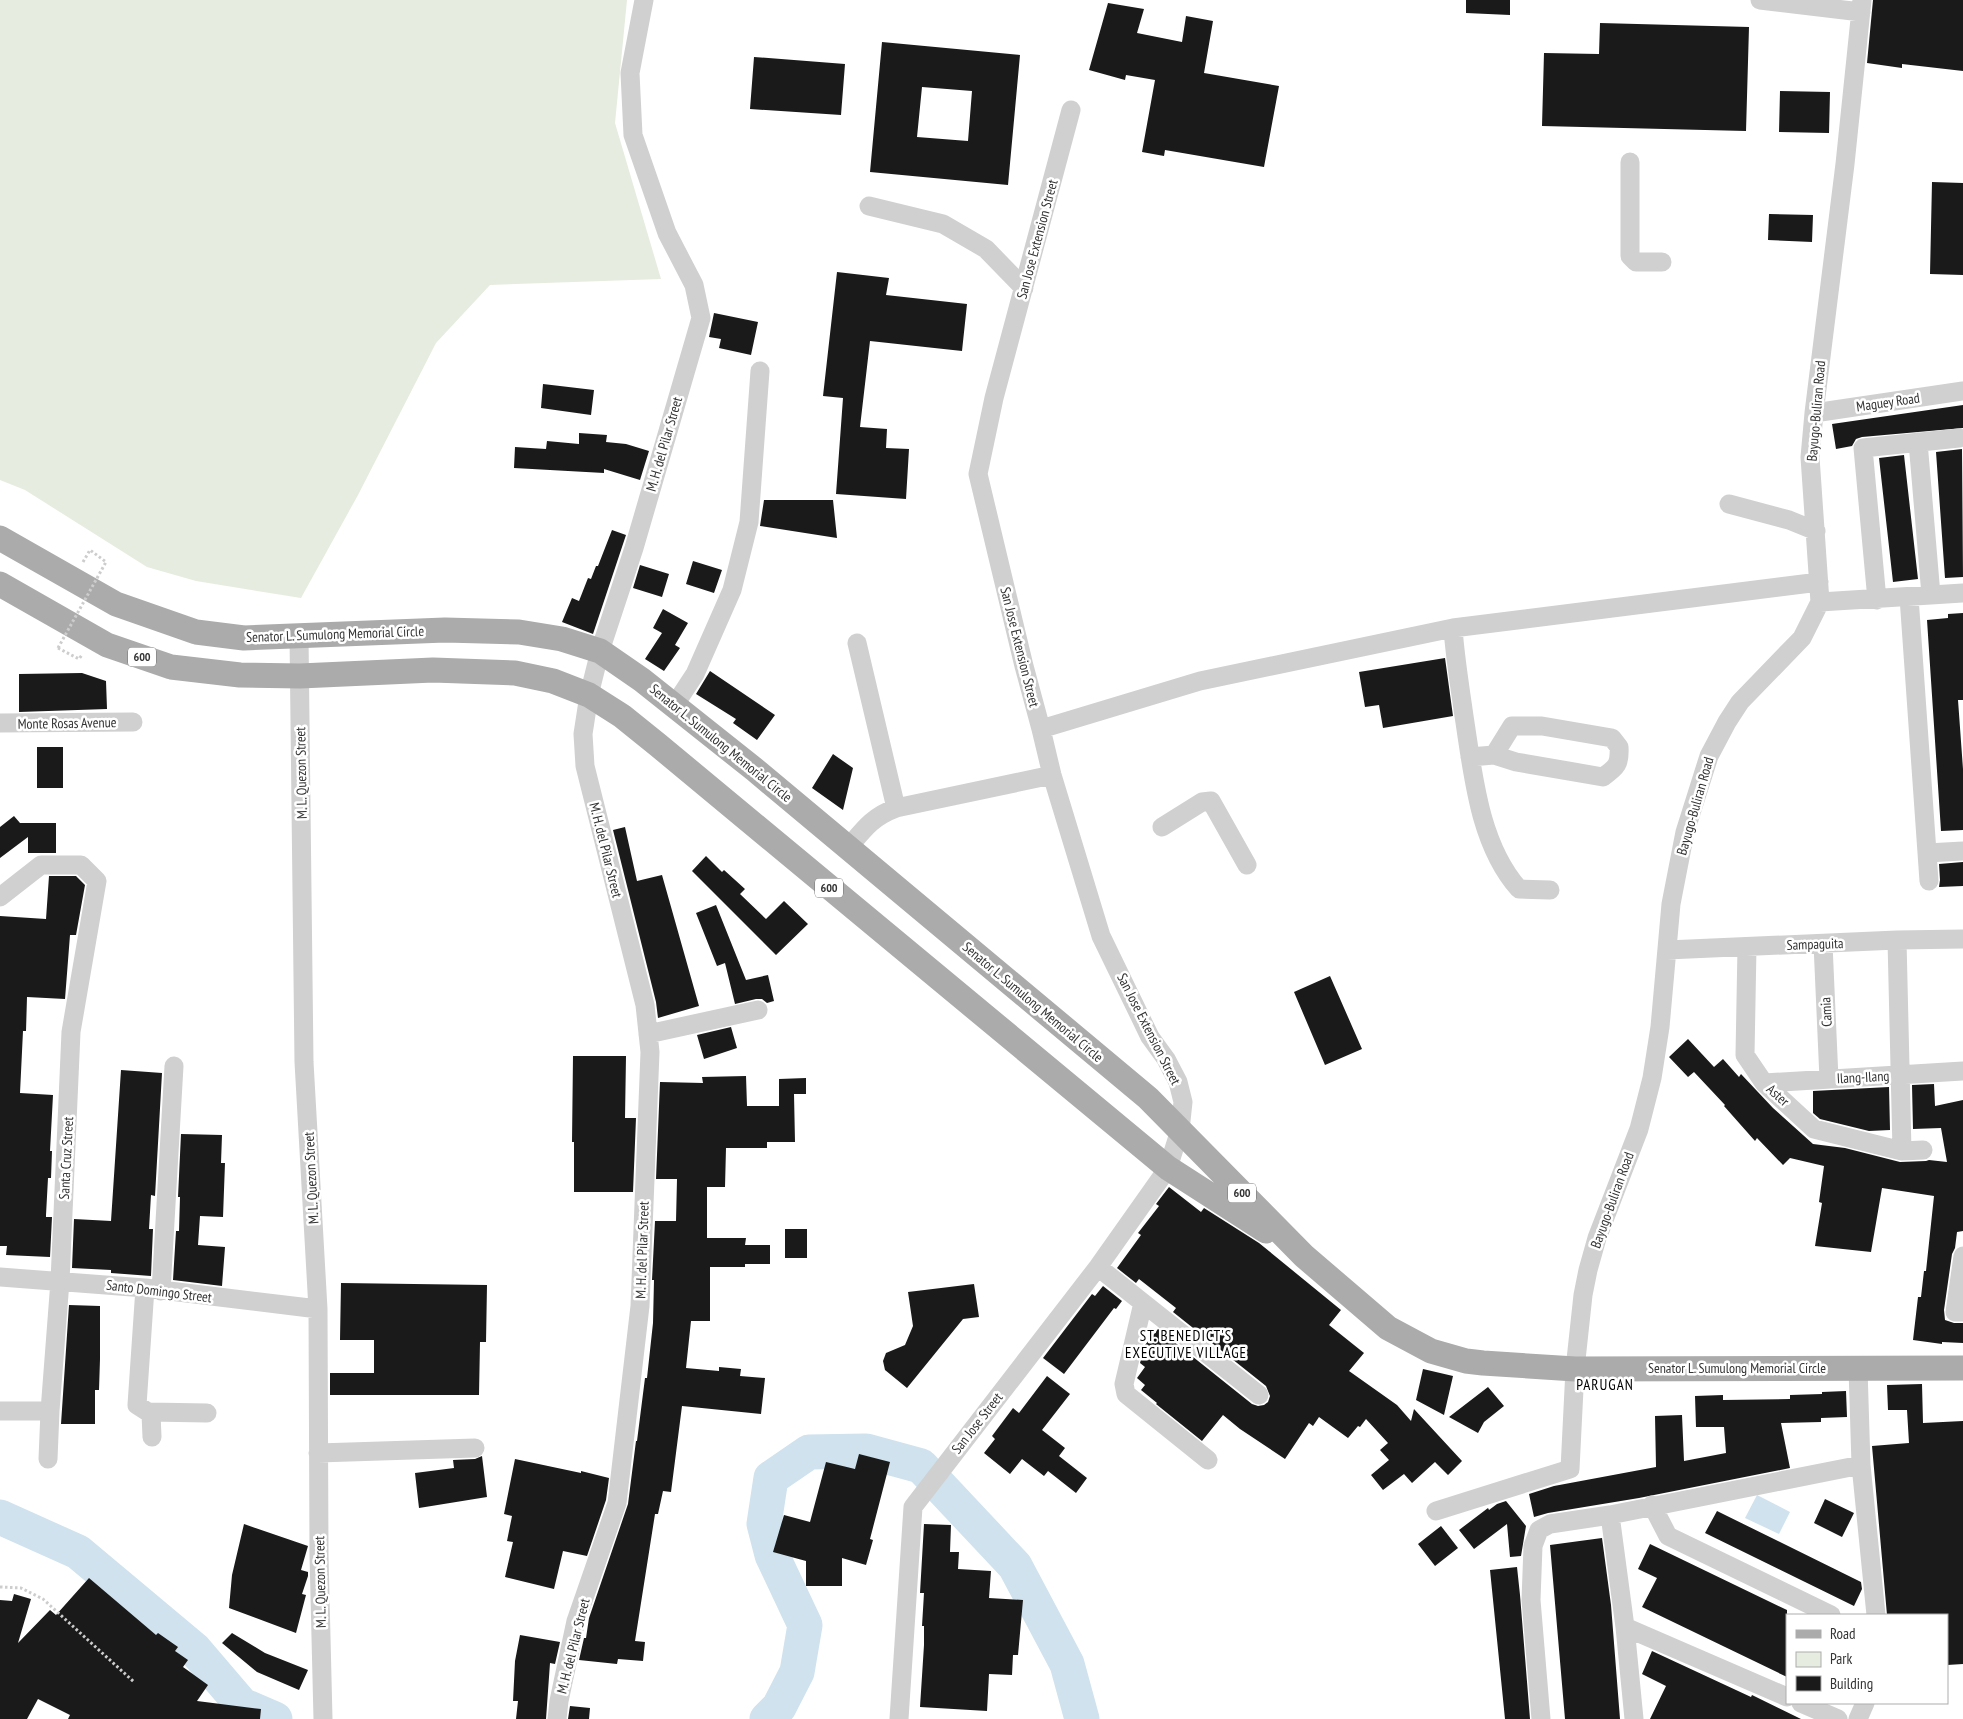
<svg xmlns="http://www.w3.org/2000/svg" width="1963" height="1719" font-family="'PT Sans Narrow',sans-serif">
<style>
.green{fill:#e6ecdf}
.water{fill:#cfe2ee}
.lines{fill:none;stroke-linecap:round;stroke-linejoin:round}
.river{stroke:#cfe2ee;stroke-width:35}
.building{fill:#1a1a1a;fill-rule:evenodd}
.path{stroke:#cdcdcd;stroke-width:3;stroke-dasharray:2.5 2.5;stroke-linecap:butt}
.minor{stroke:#d0d0d0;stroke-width:19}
.major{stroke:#ababab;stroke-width:25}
.path-bridge{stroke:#cdcdcd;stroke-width:3;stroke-dasharray:2.5 2.5;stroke-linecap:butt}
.labels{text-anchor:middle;stroke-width:5;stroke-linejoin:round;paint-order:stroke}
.shield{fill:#fff;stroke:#707070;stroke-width:1}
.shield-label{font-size:12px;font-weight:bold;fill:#333}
.street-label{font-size:14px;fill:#333;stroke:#fff}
.neighbourhood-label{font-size:15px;letter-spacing:1px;fill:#000;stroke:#fff}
</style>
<rect width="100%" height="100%" fill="#fff"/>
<path class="green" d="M0,0H627L615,123L661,279L490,285L436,343L358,495L301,598L196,581L147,567L25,490L0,480Z"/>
<path class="water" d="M1757,1495L1790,1512L1779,1534L1745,1518Z"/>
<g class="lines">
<path class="river" d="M0,1517L78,1552L195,1650L242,1705L275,1719
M767,1719L779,1707L797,1672L805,1625L772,1555L764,1524L771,1478L809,1452L866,1451L921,1466L1015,1566L1067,1664L1082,1719"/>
</g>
<path class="building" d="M1466,0H1510V15L1466,13Z
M1873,0H1963V71L1902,64V68L1867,63Z
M1108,3L1144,9L1137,33L1182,42L1186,16L1213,21L1204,73L1279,86L1264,167L1165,150L1164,156L1142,152L1155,80L1126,75L1125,80L1089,70Z
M1600,23L1749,27L1746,131L1542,126L1544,53L1599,54Z
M882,42L1020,55L1008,185L870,172ZM922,87L972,91L968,141L917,137Z
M754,57L845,64L841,115L750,109Z
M1780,91L1830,92L1829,133L1779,132Z
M1932,182L1963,183V275L1930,274Z
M1769,214L1813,215L1812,242L1768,240Z
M837,272L889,278L886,295L967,304L962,351L870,341L860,427L887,429L886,448L909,449L906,499L836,494L843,398L823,396Z
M714,313L758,322L751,355L719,348L721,339L709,337Z
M543,384L594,390L591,415L541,408Z
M1963,405V428L1862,437L1856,439L1852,446L1836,449L1832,424Z
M579,433L607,435L606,442L626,444L649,451L640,480L604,469V473L514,468L515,447L546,449L547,441L579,444Z
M1962,449L1963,577L1945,578L1936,452Z
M1904,455L1918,579L1893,582L1879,458Z
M764,500H833L837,538L760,526Z
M612,530L626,535L593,634L562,622L572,598L579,601L588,578L591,579L596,566H598Z
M693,561L722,570L714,593L686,584Z
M640,565L669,574L662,597L633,588Z
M663,609L688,623L675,645L680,648L664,671L645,659L662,633L653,628Z
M1963,613V700H1958L1963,769V830L1941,831L1927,620L1948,618V614Z
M1445,658L1453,716L1383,728L1379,705L1365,707L1359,672Z
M710,671L775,715L757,740L733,723L736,719L696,694Z
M82,673L106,681L107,709L19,712V674Z
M37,747H63V788H37Z
M833,754L853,768L843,810L812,788Z
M14,816L20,823H56V853H28V837L0,858V827Z
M625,827L637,881L662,875L699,1006L658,1018L656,1002L613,830Z
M706,856L722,872L724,870L745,889L740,894L766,919L784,901L808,924L776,955L692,871Z
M1963,862V886L1939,887L1940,880L1939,864Z
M49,876H76L85,885L76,935H70L65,999L27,997L26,1031H23L20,1093L53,1095L50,1151H52L51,1178H48L46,1215V1217H52L50,1257L6,1255L7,1246H0V916L46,919Z
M716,905L746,980L768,975L774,1001L767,1003L762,999H756L735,1004L725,963L717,966L696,913Z
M1330,976L1362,1049L1325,1065L1294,992Z
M731,1027L737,1048L704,1059L697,1035Z
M1688,1039L1714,1067L1723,1059L1739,1077L1741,1074L1773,1108L1813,1144L1845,1148L1900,1162L1926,1161L1929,1160L1947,1162L1941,1128L1913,1129L1912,1085L1934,1084L1935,1106L1963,1100V1231L1957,1232L1955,1248L1952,1254L1944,1310L1945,1320L1954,1323H1963V1343L1942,1342V1344L1913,1340L1918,1297H1921L1924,1271H1926L1934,1196L1882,1188L1871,1252L1815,1246L1822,1203L1819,1202L1824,1166L1790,1158L1783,1165L1757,1138L1755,1141L1724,1106L1725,1105L1694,1072L1688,1077L1669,1057Z
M573,1056H626L625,1118H636L633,1192H574V1142H572Z
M121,1070L162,1073L155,1196L151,1195L149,1229H153L151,1276L111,1273V1270L72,1268L74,1219L111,1221Z
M746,1076L747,1106H779V1079L806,1078V1094H794L795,1142H767V1148H726L725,1187H707V1238H746L745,1245H770V1264H745V1267H710V1321H691L686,1368L719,1371V1367L741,1369L740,1376L765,1378L761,1414L682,1406L671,1492L663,1491L658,1514H655L635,1641L645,1642L643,1661L618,1659L617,1664L579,1660L584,1638H586L589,1618L628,1504L636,1441H637L645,1378H647L653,1323L654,1280H652L655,1221H676L677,1179H656L660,1082L703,1083L702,1077Z
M1889,1087L1890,1130L1869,1131L1820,1119L1813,1113V1091Z
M181,1134L222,1135L221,1163H225L223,1217L200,1216L198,1245L225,1247L222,1286L173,1280L176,1231H179L180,1197H178Z
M1169,1187L1201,1212L1204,1208L1259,1243L1341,1310L1329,1325L1364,1353L1349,1371L1397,1405L1411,1421L1414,1409L1462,1461L1448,1475L1435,1462L1412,1483L1404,1474L1383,1490L1371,1475L1389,1460L1380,1450L1388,1443L1366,1419L1360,1427L1358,1426L1348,1438L1319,1417L1313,1426L1309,1423L1285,1459L1240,1429L1223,1415L1202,1441L1156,1404L1157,1403L1141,1390L1145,1385L1137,1378L1145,1367L1140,1363L1145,1345L1158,1329L1252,1404L1258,1406L1264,1405L1268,1402L1270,1396L1266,1386L1173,1312L1176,1308L1139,1279L1136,1283L1117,1268L1141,1235L1138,1233L1159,1206L1156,1204Z
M785,1229H807V1258H785Z
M341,1283L487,1285L486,1342H480L479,1395H330V1373H374V1340H340Z
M974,1284L979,1317L963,1319L907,1388L885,1370L883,1361L886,1353L905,1345L913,1326L908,1292Z
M1103,1286L1122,1301L1116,1309L1114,1308L1064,1374L1043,1358L1092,1294L1095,1296Z
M69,1305L100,1306V1359L99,1390H95V1424H61Z
M1423,1369L1453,1376L1444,1415L1416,1400Z
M1047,1376L1070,1394L1042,1430L1065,1448L1059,1456L1087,1478L1076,1493L1048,1471L1044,1476L1022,1459L1010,1474L984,1453L995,1439L992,1436L1013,1408L1019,1413Z
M1922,1384L1923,1423L1963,1421V1664L1947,1665V1615H1887L1872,1446L1909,1443L1907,1410H1888L1887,1385Z
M1488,1387L1504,1406L1484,1422L1478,1433L1449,1417Z
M1846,1391L1847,1417L1821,1418V1422L1781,1423L1790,1468L1639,1498L1548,1513L1534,1517L1529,1494L1554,1486L1656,1467L1655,1416L1682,1415L1684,1461L1726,1453L1724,1427H1696L1695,1396L1723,1395V1400L1790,1399V1395L1822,1394V1392Z
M859,1454L890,1462L870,1539L873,1540L866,1565L842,1558V1586H806V1561L773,1552L784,1515L810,1522L826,1462L855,1469Z
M482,1456L487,1497L419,1508L415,1473L454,1468L453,1460L475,1459Z
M515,1459L581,1473V1471L609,1478L606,1500L587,1556L563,1551L554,1589L505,1577L513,1542L507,1541L512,1516L504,1514Z
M1825,1499L1854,1513L1842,1537L1814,1523Z
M1506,1501L1526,1526L1521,1556L1510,1557L1507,1524L1474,1549L1459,1530L1488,1508L1489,1510L1497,1504Z
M1717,1511L1861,1582L1862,1589L1854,1606L1705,1533Z
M244,1524L308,1546L301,1570L308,1572V1576L302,1594L306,1595L296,1633L229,1608L232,1575Z
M924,1524L951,1525L950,1552H959L958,1569L991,1571L989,1598L1023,1600L1018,1655H1013L1012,1675L989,1674L987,1711L920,1707L924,1645V1626H922L924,1593H920Z
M1441,1526L1458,1548L1435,1566L1418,1544Z
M1602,1538L1611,1605L1620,1719H1565L1550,1545Z
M1650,1544L1787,1610V1677L1642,1607L1657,1578L1638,1569Z
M1517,1567L1520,1595L1530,1719H1505L1490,1570Z
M89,1578L156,1635L158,1633L178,1647L175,1651L188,1660L183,1667L208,1685L197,1701L261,1709L260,1719H68L70,1715L38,1699L27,1719H0V1600L12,1601L14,1594L31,1599L18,1643L50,1610L56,1615Z
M232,1633L265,1653L308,1670L299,1690L257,1672L222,1643Z
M520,1635L560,1642L555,1664L550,1663L546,1719H516L518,1701H513L515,1661Z
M1652,1651L1751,1697L1752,1695L1801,1719H1650L1666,1686L1642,1674Z
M570,1706L590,1708L589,1719H568Z"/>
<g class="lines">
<path class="path" d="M83,562L90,550L106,562
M58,648L79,659L82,655
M0,1587L21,1588L43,1599L134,1682"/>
<path class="minor" d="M1760,0L1861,12
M1630,162V256L1636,262H1662
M869,206L943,224L986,249L1024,288
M1814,413L1963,391
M1918,442L1931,595
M1729,504L1789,520L1816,531
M1909,597L1929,881
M1877,600L1863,448L1959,438
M1820,602L1963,593
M1453,628C1455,658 1460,687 1464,716C1473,774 1479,844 1519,889L1550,890
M299,636L304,1062L318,1309L319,1555L323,1719
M857,643L896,808
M674,706L695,674L732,590L749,522L760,371
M0,723L133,722
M1041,729L1200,681L1453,628L1819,582
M1470,757L1494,755L1516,762L1603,777C1617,767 1620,764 1619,747L1612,738L1542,726H1512L1494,755
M1162,827L1202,802L1211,801L1247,865
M848,848C864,829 872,817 896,808L1052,775
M1927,853L1963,851
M0,897L41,865H81L97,881L71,1032L60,1281L50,1411L48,1459
M1897,940L1902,1151
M1823,944L1829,1079
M1747,947L1745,1055L1764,1083L1814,1129L1902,1151L1923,1150
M1667,950L1897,940L1963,939
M648,1034L758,1010
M1764,1083L1963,1071
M1963,1256L1955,1312H1963
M1098,1267L1259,1395
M0,1277L145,1288L318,1309
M145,1288L137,1405L151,1414L152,1437
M161,1291L174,1066
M1143,1303L1124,1384L1126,1394L1208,1460
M1858,1368L1861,1465L1876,1615
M0,1411H50
M149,1412L207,1413
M318,1453L475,1448
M1652,1505L1668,1536L1831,1615
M1436,1511L1570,1469L1575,1369L1583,1295L1588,1270L1597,1238L1639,1129L1652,1078L1660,1027L1671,904L1685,832L1709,756L1727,722L1740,702L1802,638L1820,602L1810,457L1814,413L1845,164L1862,0
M1610,1515L1625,1627L1634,1719
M1625,1627L1787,1697
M1801,1703L1838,1719
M557,1719L559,1701L576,1621L617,1503L640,1306L650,1052L645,1005L585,766L583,734L589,695L600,651L634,548L701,318L694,285L667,233L633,135L630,73L644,0
M899,1719L913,1507L1098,1267L1168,1168L1180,1130L1183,1102L1178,1082L1166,1059L1150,1037L1101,936L1052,775L1041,729L1024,666L978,474L994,398L1071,110
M1541,1719L1531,1600L1533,1546L1539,1530L1550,1524L1610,1515L1861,1465
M1858,1719L1865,1703"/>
<path class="major" d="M0,538L116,604L196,632L244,638L445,630L519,632L562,639L600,651L642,680L754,769L1148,1098L1304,1256L1388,1328L1431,1351L1466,1361L1483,1363L1575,1369L1963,1368
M0,584L107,645L171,667L240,675L300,676L433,670L515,673L553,681L589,695L622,716L658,745L1168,1168L1266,1231"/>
<path class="path-bridge" d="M58,648L106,562"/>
</g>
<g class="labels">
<g class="shield">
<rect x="128" y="647.5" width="28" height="19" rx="4"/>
<rect x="815" y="878.5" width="28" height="19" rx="4"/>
<rect x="1228" y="1183.5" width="28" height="19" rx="4"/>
</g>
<g class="shield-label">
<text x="142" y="661">600</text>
<text x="829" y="892">600</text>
<text x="1242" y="1197">600</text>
</g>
<g class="street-label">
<text transform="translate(1037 239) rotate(-75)" y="5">San Jose Extension Street</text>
<text transform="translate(1888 402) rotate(-8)" y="5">Maguey Road</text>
<text transform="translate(1816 411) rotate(-85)" y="5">Bayugo-Buliran Road</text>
<text transform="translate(664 444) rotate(-74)" y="5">M. H. del Pilar Street</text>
<text transform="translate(335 634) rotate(-2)" y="5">Senator L. Sumulong Memorial Circle</text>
<text transform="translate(1020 647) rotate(76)" y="5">San Jose Extension Street</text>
<text transform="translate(67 723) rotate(-1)" y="5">Monte Rosas Avenue</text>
<text transform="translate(721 743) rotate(39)" y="5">Senator L. Sumulong Memorial Circle</text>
<text transform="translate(301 773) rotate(-91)" y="5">M. L. Quezon Street</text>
<text transform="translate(1695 806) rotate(-74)" y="5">Bayugo-Buliran Road</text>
<text transform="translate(606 850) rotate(76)" y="5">M. H. del Pilar Street</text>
<text transform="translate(1815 944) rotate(-2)" y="5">Sampaguita</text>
<text transform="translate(1033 1002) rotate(40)" y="5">Senator L. Sumulong Memorial Circle</text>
<text transform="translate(1826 1012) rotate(-93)" y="5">Camia</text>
<text transform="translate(1149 1029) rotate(63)" y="5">San Jose Extension Street</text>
<text transform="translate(1863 1077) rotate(-3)" y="5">Ilang-Ilang</text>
<text transform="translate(1778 1095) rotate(42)" y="5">Aster</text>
<text transform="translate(66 1158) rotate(-87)" y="5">Santa Cruz Street</text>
<text transform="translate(311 1178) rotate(-93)" y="5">M. L. Quezon Street</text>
<text transform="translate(1612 1200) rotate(-70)" y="5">Bayugo-Buliran Road</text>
<text transform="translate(642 1250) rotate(-88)" y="5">M. H. del Pilar Street</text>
<text transform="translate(159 1291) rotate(7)" y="5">Santo Domingo Street</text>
<text x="1737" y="1373">Senator L. Sumulong Memorial Circle</text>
<text transform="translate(977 1423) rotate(-52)" y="5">San Jose Street</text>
<text transform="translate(320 1582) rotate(-91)" y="5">M. L. Quezon Street</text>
<text transform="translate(573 1646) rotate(-76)" y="5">M. H. del Pilar Street</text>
</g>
<g class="neighbourhood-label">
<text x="1186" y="1341">ST. BENEDICT'S<tspan x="1186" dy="17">EXECUTIVE VILLAGE</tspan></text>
<text x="1605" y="1390">PARUGAN</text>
</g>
</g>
<rect x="1786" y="1614" width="162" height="90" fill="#ffffff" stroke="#adadad"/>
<rect x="1796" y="1630" width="25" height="8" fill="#ababab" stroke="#adadad"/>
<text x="1830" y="1639" font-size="15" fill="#333333">Road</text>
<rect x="1796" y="1652" width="25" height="15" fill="#e6ecdf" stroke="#adadad"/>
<text x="1830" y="1664" font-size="15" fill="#333333">Park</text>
<rect x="1796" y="1676" width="25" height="15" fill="#1a1a1a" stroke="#adadad"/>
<text x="1830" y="1689" font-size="15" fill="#333333">Building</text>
</svg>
